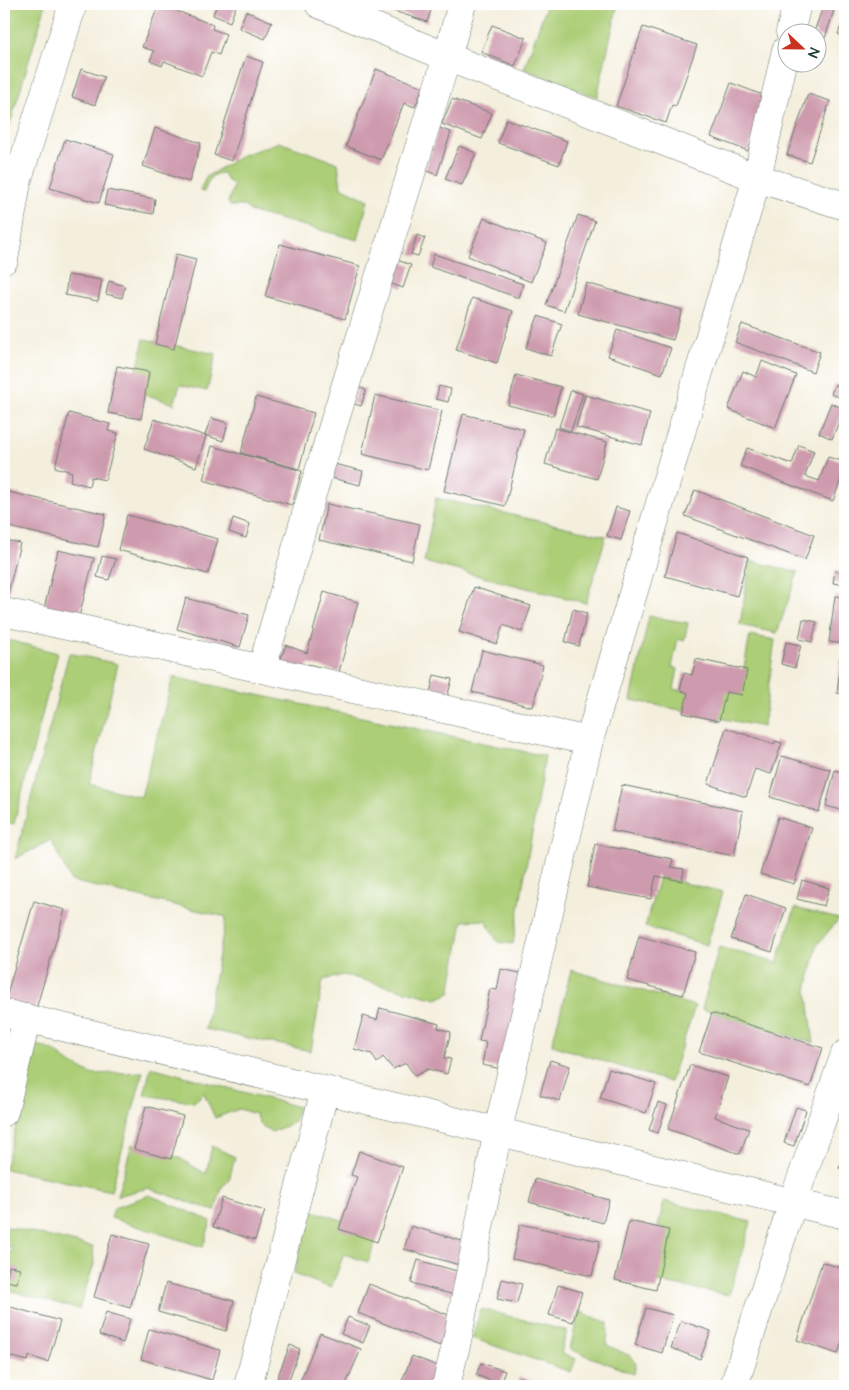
<svg xmlns="http://www.w3.org/2000/svg" width="849" height="1390" font-family="'Architects Daughter',sans-serif">
<style>
.green{fill:#acce76;stroke:#668655}
.building{fill:#ce9aad}
.lines{fill:none;stroke-linecap:round;stroke-linejoin:round}
.street-casing{stroke:#6a7b6f;stroke-width:29}
.street{stroke:#fff;stroke-width:28}
</style>
<rect width="100%" height="100%" fill="#fff"/>
<filter id="ink" filterUnits="userSpaceOnUse"><feTurbulence type="fractalNoise" baseFrequency=".02" numOctaves="2"/><feDisplacementMap in="SourceGraphic" scale="10" xChannelSelector="R" yChannelSelector="G"/><feConvolveMatrix kernelMatrix="1 2 1 2 8 2 1 2 1" color-interpolation-filters="sRGB"/></filter>
<filter id="wash" filterUnits="userSpaceOnUse"><feTurbulence type="fractalNoise" baseFrequency=".0096" numOctaves="4" result="noise"/><feDisplacementMap in="SourceGraphic" scale="20" xChannelSelector="R" yChannelSelector="G"/><feGaussianBlur stdDeviation="1.12" result="paint"/><feColorMatrix in="noise" values="0 0 0 0 0 0 0 0 0 0 0 0 0 0 0 0 0 1.4 0 .05"/><feComposite in="paint" operator="in"/></filter>
<g filter="url(#wash)">
<rect width="100%" height="100%" fill="#f4efdd"/>
<path class="green" d="M4,4H41L45,7L4,144Z
M547,4H618L597,97L524,69Z
M279,142L338,163L341,187L368,200L358,240L252,212L244,206H230L228,202L234,185L227,180L223,173C210,173 209,181 204,192L200,191L206,177L241,156Z
M144,339L216,354L207,391L180,385L174,404L133,390Z
M436,498L606,536L586,603L424,562Z
M750,561L798,572L777,633L740,625Z
M649,616L688,623L684,641L678,639L672,667L678,669L674,689L721,699L727,670L743,673L750,635L775,640L763,727L631,700Z
M4,639L58,653L14,824L4,821Z
M69,653L118,664L89,784L141,797L173,677L545,756L513,944L498,942L485,920L463,921L450,993L437,999L344,975L323,980L311,1051L205,1029L226,917L71,881L51,840L15,859Z
M659,877L723,892L707,945L645,927Z
M795,908L839,919L817,945L807,990L814,1043L702,1009L719,947L777,963Z
M571,970L695,1006L670,1082L552,1045Z
M37,1045L54,1051L67,1061L91,1074L143,1072L111,1191L5,1169Z
M151,1067L298,1107L294,1122L272,1132L260,1125L255,1114L239,1109L215,1118L204,1093L194,1102L144,1095Z
M132,1144L178,1157L206,1174L212,1146L235,1157L229,1180L222,1187L215,1211L148,1188L117,1196Z
M149,1195L211,1221L203,1247L111,1218L114,1208Z
M664,1201L751,1222L729,1295L646,1280Z
M310,1210L364,1227L384,1219L368,1262L344,1254L331,1288L294,1274Z
M4,1226L93,1247L94,1264L79,1309L4,1289V1268H6L12,1247L4,1245Z
M481,1309L567,1331L561,1353L576,1359L571,1372L472,1338Z
M579,1311L608,1323L607,1345L632,1357L636,1363L634,1374L570,1349Z"/>
<g id="blocks">
<path class="building" d="M159,4L213,25L212,29L226,34L219,55L211,52L202,76L164,61L162,66L150,61L154,51L142,47Z
M217,4H230L236,6L230,22L213,15Z
M386,4H419L418,6L431,10L427,22L385,8Z
M824,4H836L825,38L816,35V32H814Z
M246,11L272,22L265,39L239,28Z
M845,14V37L838,34Z
M492,25L526,38L515,66L481,52Z
M643,27L697,45L676,106L672,105L666,123L616,106Z
M246,56L263,62L232,161L214,155Z
M81,69L104,77L95,105L72,97Z
M376,69L423,87L415,107L404,103L381,160L346,146Z
M731,83L768,97L748,151L711,137Z
M808,94L830,101L810,162L787,155Z
M452,99L492,113L482,139L442,124Z
M506,119L567,141L559,165L498,143Z
M155,128L201,143L189,182L143,166Z
M439,128L451,132L437,175L425,170Z
M65,139L114,154L99,203L50,188Z
M459,146L476,153L462,185L445,179Z
M107,190L155,199L153,214L104,205Z
M578,215L595,221L564,311L546,305Z
M484,218L547,243L531,282L468,256Z
M417,235L425,238L418,256L411,254Z
M280,244L360,266L345,319L265,296Z
M176,254L196,259L174,349L155,344Z
M434,254L523,284L519,298L430,267Z
M397,260L411,265L403,288L389,283Z
M68,275L102,280L98,301L65,295Z
M109,281L125,286L122,298L106,294Z
M586,283L682,310L673,340L578,314Z
M472,298L513,311L497,363L456,350Z
M538,316L562,324L551,356L526,348Z
M742,324L820,352L813,372L735,342Z
M617,330L671,348L662,374L608,356Z
M762,361L796,375L775,428L728,409L743,371L756,377Z
M117,366L149,372L141,419L108,413Z
M516,375L561,387L553,416L508,405Z
M835,384L845,388V399L831,394Z
M439,386L451,389L448,402L436,399Z
M358,387L366,390L361,406L352,403Z
M571,390L583,394L571,431L559,427Z
M375,395L442,411L428,470L362,454Z
M585,395L650,413L642,445L576,427Z
M256,397L314,413L299,469L241,453Z
M831,403L844,409L832,439L819,433Z
M69,413L110,424L108,431L118,433L105,480L91,477L89,486L70,481L72,472L55,467Z
M463,414L524,429L505,506L444,491Z
M211,418L228,423L223,441L205,435Z
M154,419L206,436L196,467L144,449Z
M555,428L607,442L597,479L545,464Z
M799,445L814,451L805,476L819,481L828,457L845,462V468L833,501L740,466L747,448L792,464Z
M212,446L302,471L292,505L203,480Z
M334,464L363,471L360,485L331,478Z
M695,490L814,535L805,560L685,516Z
M4,491L106,514L98,547L4,526Z
M327,504L420,524L412,561L319,540Z
M616,507L630,511L621,540L607,536Z
M127,515L218,539L208,574L118,550Z
M233,518L250,524L246,538L229,532Z
M677,533L748,557L737,596L665,576Z
M4,540L20,543L7,598L4,597Z
M58,550L94,558L78,621L43,613Z
M102,556L116,559L109,580L97,577Z
M835,571L845,572V585L833,583Z
M474,587L531,606L522,632L503,625L497,644L459,632Z
M324,592L358,602L339,672L308,664L305,673L279,663L286,645L307,653Z
M835,596L845,597V644L829,642Z
M186,598L249,615L240,647L177,629Z
M573,609L587,613L579,646L565,642Z
M803,619L817,622L812,642L799,639Z
M786,642L801,645L795,668L781,664Z
M482,650L543,665L533,707L472,692Z
M696,659L747,670L742,695L726,692L719,721L683,713L688,693L680,690L684,673L692,675Z
M841,659H845V694L837,693Z
M434,675L452,679L447,698L430,694Z
M726,728L774,744L775,741L782,743L771,774L755,769L746,797L708,784Z
M782,756L831,770L819,812L770,797Z
M835,770L845,773V811L826,806Z
M622,785L743,811L734,856L612,831Z
M778,817L812,828L794,884L760,874Z
M595,844L673,859L671,867L684,869L682,881L656,876L651,899L587,887Z
M802,880L829,888L824,906L797,899Z
M746,894L786,908L772,952L731,939Z
M34,901L65,910L36,1009L5,1001Z
M639,936L695,952L683,995L627,980Z
M501,969L525,974L507,1070L482,1065L486,1042L479,1041L490,989L497,990Z
M380,1008L439,1024L438,1028L451,1032L444,1058L451,1059L447,1074L428,1069L415,1076L406,1063L393,1069L383,1057L377,1063L372,1054L354,1049L363,1016L377,1020Z
M712,1013L823,1048L810,1087L699,1052Z
M550,1060L570,1066L560,1101L540,1095Z
M690,1065L728,1077L715,1117L749,1129L740,1154L668,1129Z
M609,1069L656,1084L646,1113L600,1098Z
M658,1102L667,1105L658,1133L649,1130Z
M146,1106L183,1116L171,1159L134,1149Z
M796,1107L806,1110L794,1146L784,1143Z
M359,1151L403,1167L377,1242L339,1229L357,1177L351,1175Z
M845,1153V1171L839,1168Z
M535,1179L609,1200L603,1223L529,1202Z
M222,1198L265,1211L255,1240L213,1227Z
M629,1221L669,1230L656,1290L615,1280Z
M520,1224L600,1241L592,1276L512,1259Z
M411,1226L472,1244L466,1267L404,1249Z
M112,1234L149,1244L130,1308L94,1297Z
M418,1260L464,1273L458,1296L411,1283Z
M822,1262L845,1269V1331L838,1354L797,1340Z
M9,1266L20,1268L17,1283L6,1281Z
M502,1279L522,1284L517,1303L497,1299Z
M166,1283L234,1301L226,1331L158,1312Z
M369,1284L451,1316L440,1346L358,1313Z
M558,1285L582,1292L573,1322L549,1315Z
M4,1305L60,1321L48,1362L29,1356L28,1361L4,1355Z
M646,1308L673,1315L662,1353L635,1345Z
M106,1312L130,1319L123,1343L99,1335Z
M348,1317L370,1326L363,1343L341,1334Z
M681,1321L711,1331L700,1359L671,1348Z
M149,1329L220,1350L212,1380L141,1359Z
M320,1333L361,1349L345,1386H298Z
M290,1345L300,1349L287,1385L276,1381Z
M412,1356L440,1367L433,1386H400Z
M481,1363L505,1371L500,1384L476,1375Z
M520,1377L548,1386H517Z"/>
</g>
</g>
<g filter="url(#ink)">
<use href="#blocks" fill-opacity="0" stroke="#6a7b6f" stroke-width="1"/>
<g class="lines">
<g class="street-casing">
<path id="street" d="M319,4L447,57L757,178L845,206
M790,32L797,4
M4,260L17,182L73,4
M4,612L589,741
M262,668L309,504L447,57L462,4
M4,1013L845,1215
M4,1112L27,1018
M248,1386L325,1090
M446,1386L457,1341L498,1130L589,741L757,178L786,50
M734,1386L793,1202L845,1054"/>
</g>
<use href="#street" class="street"/>
</g>
</g>
<rect width="849" height="1390" fill="none" stroke="#fff" stroke-width="20"/>
<g transform="translate(802 48) rotate(112)"><circle r="24" fill="#ffffff" stroke="#a5b1ae"/>
<path d="M0-4L9 19L0 12L-9 19Z" fill="#c8321e"/>
<text y="-8" font-size="14" font-weight="bold" text-anchor="middle" fill="#1f3d34">N</text>
</g>
</svg>
